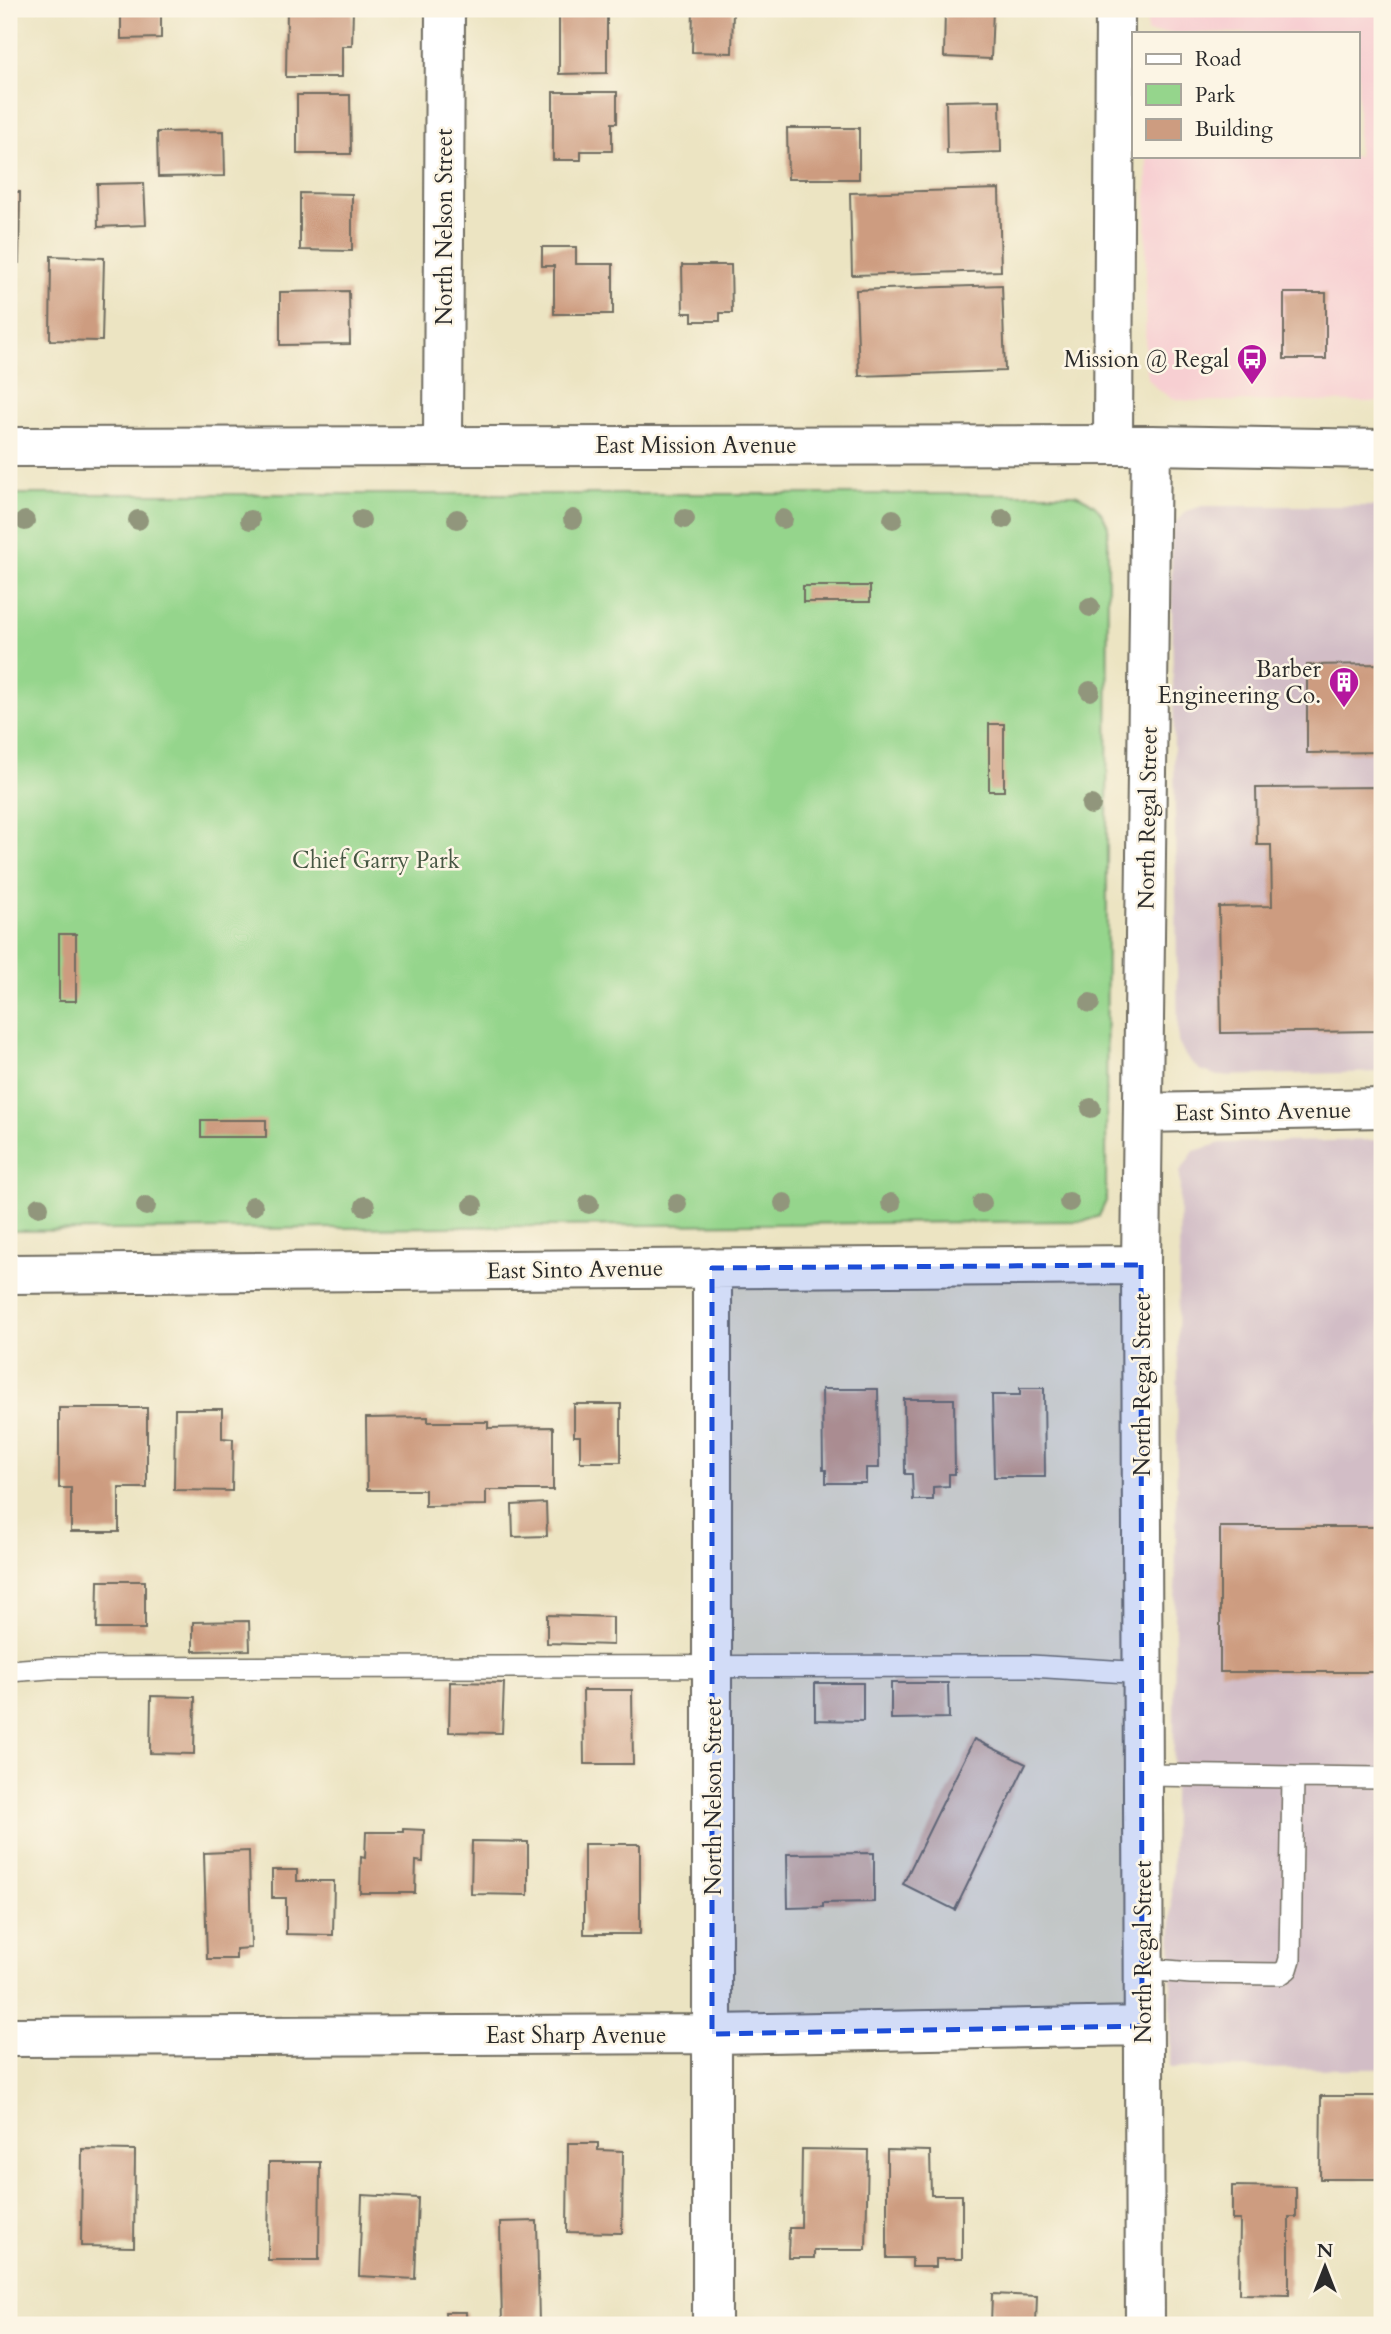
<svg xmlns="http://www.w3.org/2000/svg" width="1391" height="2334" font-family="Cardo,serif">
<style>
.built{fill:#f7cfd2}
.industrial{fill:#d2bdc6}
.green{fill:#95d58c;stroke:#60805c;stroke-width:2}
.building{fill:#cd9c80}
.lines{fill:none;stroke-linecap:round;stroke-linejoin:round}
.service-casing{stroke:#6f6c60;stroke-width:24}
.minor-casing{stroke:#6f6c60;stroke-width:42}
.primary-casing{stroke:#6f6c60;stroke-width:42}
.service{stroke:#fff;stroke-width:21}
.minor{stroke:#fff;stroke-width:38}
.primary{stroke:#fff;stroke-width:38}
.tree{fill:#91967c}
.marked{fill:#1d4ed8;fill-opacity:0.2;stroke:#1d4ed8;stroke-width:5;stroke-dasharray:14 9;stroke-linejoin:round}
.labels{text-anchor:middle;stroke-width:5;stroke-linejoin:round;paint-order:stroke}
.street-label{font-size:23px;fill:#2b2b2b;stroke:#fcf5e5}
.poi-label{font-size:23px;fill:#2b2b2b;stroke:#fcf5e5;text-anchor:end}
.park-label{font-size:23px;fill:#465643;stroke:#fcf5e5}
</style>
<rect width="100%" height="100%" fill="#fcf5e5"/>
<filter id="ink" filterUnits="userSpaceOnUse"><feTurbulence type="fractalNoise" baseFrequency=".0143" numOctaves="2"/><feDisplacementMap in="SourceGraphic" scale="14" xChannelSelector="R" yChannelSelector="G"/><feConvolveMatrix kernelMatrix="1 2 1 2 8 2 1 2 1" color-interpolation-filters="sRGB"/></filter>
<filter id="wash" filterUnits="userSpaceOnUse"><feTurbulence type="fractalNoise" baseFrequency=".00686" numOctaves="4" result="noise"/><feDisplacementMap in="SourceGraphic" scale="28" xChannelSelector="R" yChannelSelector="G"/><feGaussianBlur stdDeviation="1.57" result="paint"/><feColorMatrix in="noise" values="0 0 0 0 0 0 0 0 0 0 0 0 0 0 0 0 0 1.4 0 .05"/><feComposite in="paint" operator="in"/></filter>
<g filter="url(#wash)">
<rect width="100%" height="100%" fill="#ece4c2"/>
<path class="built" d="M1147,9H1382V402L1189,401L1171,398L1156,388L1147,377L1145,363L1147,156H1358V33H1147Z"/>
<path class="industrial" d="M1202,506H1382V1072L1218,1076L1200,1070L1186,1057L1178,1041L1171,538L1174,524L1187,511Z
M1382,1140V2069L1170,2068L1180,1172L1194,1151L1221,1143Z"/>
<path class="green" d="M9,494H1075C1094,502 1100,507 1108,526L1106,1201L1099,1216L1086,1221L9,1231Z"/>
<g id="blocks">
<path class="building" d="M121,9H161V38L121,39Z
M287,9H353L352,46H342V77H286Z
M581,9H607V73L559,74V15H581Z
M693,9H733L732,53L692,52Z
M945,9H993L991,59L944,57Z
M553,92H617V123H612V151H581V160H553Z
M297,95H350L351,154H297Z
M1000,100L1001,152L947,154L946,101Z
M787,128H859V179H788Z
M224,131L225,176L158,177L157,132Z
M144,183L146,225L98,227L97,184Z
M999,189L1001,271L852,275L850,193Z
M9,192H20L19,263L9,262Z
M300,193L352,194V251L300,250Z
M542,247H576V264H613V314H554V266H542Z
M51,256L104,258L102,341L50,340Z
M682,265H731L732,313H720V321H692V313H683Z
M1002,285L1005,371L859,376L856,290Z
M349,291L350,344L280,345V292Z
M1284,293H1326V359H1284Z
M803,586H870V602H803Z
M1382,664V752L1307,753V665Z
M989,724H1004V791H989Z
M1382,787V1031L1221,1033L1219,907L1272,906L1271,845H1257L1256,788Z
M59,934H76V1001H59Z
M201,1120H266V1137H201Z
M1020,1388H1044L1045,1477H994L992,1395H1020Z
M822,1389H878L879,1468H866V1483H826V1470H823Z
M904,1399H954L955,1474H949V1486L933,1487V1500H913L912,1474H905Z
M574,1404H621V1462H580V1436H574Z
M59,1408H147V1488H119V1532H71V1488H59Z
M175,1409H222V1438L233,1439L232,1491L174,1490Z
M428,1417V1422H488V1428L553,1427V1490H486V1505L425,1506V1490H367L366,1418Z
M546,1503L547,1536L513,1537L512,1505Z
M1220,1527H1382V1672H1220Z
M98,1581H145V1629H97Z
M547,1615L613,1617V1645L547,1643Z
M249,1621L250,1650L193,1651V1622Z
M450,1682L504,1683L502,1733L449,1732Z
M815,1683H863V1721L815,1720Z
M891,1683H948L949,1718L891,1719Z
M583,1690H632L633,1764H584Z
M151,1696L195,1697L194,1754L150,1753Z
M974,1739L1026,1764L955,1910L903,1884Z
M403,1829L424,1830L423,1862L416,1861L415,1893H360L361,1857L365,1858L366,1832H403Z
M472,1841L528,1842V1895L471,1894Z
M584,1844H640V1934H584Z
M249,1851L251,1948L236,1949V1959H207L204,1853Z
M874,1853V1902L823,1903V1907L788,1908L787,1854Z
M272,1870H297V1881H334L333,1935L286,1934V1898H272Z
M1321,2096H1382V2179H1320Z
M568,2143H598V2150L623,2151L622,2233L567,2232Z
M82,2149L135,2150L134,2247L81,2246Z
M802,2149L868,2150L866,2250H814V2258H788L789,2228H801Z
M887,2150L930,2151L931,2195H962V2259H936V2267H912V2258H887Z
M269,2162H320L319,2260H268Z
M1232,2186L1296,2187V2217H1289V2295L1239,2294L1240,2220H1232Z
M362,2195L418,2198L415,2279L359,2276Z
M537,2221L539,2325H502L500,2222Z
M992,2294L1037,2296L1036,2325H991Z
M445,2312H466V2325H446Z"/>
</g>
</g>
<g filter="url(#ink)">
<use href="#blocks" fill-opacity="0" stroke="#6f6c60" stroke-width="2"/>
<g class="lines">
<g class="service-casing">
<path id="service" d="M9,1671L49,1668L1031,1666L1144,1673
M1144,1775L1293,1777L1290,1959L1287,1969L1280,1974L1191,1973L1144,1969
M1293,1777L1382,1778"/>
</g>
<g class="minor-casing">
<path id="minor" d="M443,445L445,9
M1113,445L1115,9
M1144,1113L1382,1108
M9,1274L1141,1265
M9,2037L712,2034L1142,2026
M712,2325V1268
M1145,2325L1141,1265L1151,445"/>
</g>
<g class="primary-casing">
<path id="primary" d="M9,447L1151,445L1382,449"/>
</g>
<use href="#service" class="service"/>
<use href="#minor" class="minor"/>
<use href="#primary" class="primary"/>
</g>
<g class="tree">
<circle cx="457" cy="519" r="10"/>
<circle cx="573" cy="519" r="10"/>
<circle cx="685" cy="519" r="10"/>
<circle cx="783" cy="519" r="10"/>
<circle cx="893" cy="519" r="10"/>
<circle cx="1003" cy="519" r="10"/>
<circle cx="138" cy="520" r="10"/>
<circle cx="250" cy="520" r="10"/>
<circle cx="361" cy="520" r="10"/>
<circle cx="25" cy="521" r="10"/>
<circle cx="1090" cy="607" r="10"/>
<circle cx="1090" cy="691" r="10"/>
<circle cx="1091" cy="805" r="10"/>
<circle cx="1090" cy="1003" r="10"/>
<circle cx="1091" cy="1108" r="10"/>
<circle cx="1069" cy="1202" r="10"/>
<circle cx="784" cy="1203" r="10"/>
<circle cx="891" cy="1203" r="10"/>
<circle cx="982" cy="1203" r="10"/>
<circle cx="589" cy="1204" r="10"/>
<circle cx="677" cy="1204" r="10"/>
<circle cx="473" cy="1205" r="10"/>
<circle cx="146" cy="1206" r="10"/>
<circle cx="253" cy="1206" r="10"/>
<circle cx="365" cy="1206" r="10"/>
<circle cx="39" cy="1207" r="10"/>
</g>
</g>
<path class="marked" d="M1141,1265L1142,2026L712,2034V1268Z"/>
<defs>
<g id="bus-pin" transform="scale(1.575)"><path d="M0 17L-7.5 6A9.5 9.5 0 1 1 7.5 6Z" fill="#b5179e" stroke="#fcf5e5"/><path d="M-5-6H5V4H4V6H2V4H-2V6H-4V4H-5ZM-3.5-4V0h7V-4ZM-3.5 1.2v1.5H-2V1.2ZM2 1.2v1.5H3.5V1.2Z" fill="#fff"/></g>
<g id="building-pin" transform="scale(1.575)"><path d="M0 17L-7.5 6A9.5 9.5 0 1 1 7.5 6Z" fill="#b5179e" stroke="#fcf5e5"/><path d="M-4-6H4V6H1V3H-1V6H-4ZM-2.5-4.3h1.7v1.8h-1.7ZM.8-4.3h1.7v1.8H.8ZM-2.5-1h1.7V.8h-1.7ZM.8-1h1.7V.8H.8Z" fill="#fff"/></g>
</defs>
<g fill-rule="evenodd">
<use href="#bus-pin" x="1252" y="359"/>
<use href="#building-pin" x="1344" y="682"/>
</g>
<g class="labels">
<g class="street-label">
<text transform="translate(444 227) rotate(-90)" y="8">North Nelson Street</text>
<text x="696" y="453">East Mission Avenue</text>
<text transform="translate(1147 818) rotate(-89)" y="8">North Regal Street</text>
<text transform="translate(1263 1111) rotate(-1)" y="8">East Sinto Avenue</text>
<text transform="translate(575 1269) rotate(-1)" y="8">East Sinto Avenue</text>
<text transform="translate(1142 1385) rotate(-90)" y="8">North Regal Street</text>
<text transform="translate(713 1797) rotate(-90)" y="8">North Nelson Street</text>
<text transform="translate(1143 1952) rotate(-90)" y="8">North Regal Street</text>
<text x="576" y="2043">East Sharp Avenue</text>
</g>
<g class="poi-label">
<text x="1229" y="367">Mission @ Regal</text>
<text x="1321" y="677">Barber<tspan x="1321" dy="26">Engineering Co.</tspan></text>
</g>
<g class="park-label">
<text x="376" y="868">Chief Garry Park</text>
</g>
</g>
<rect width="1391" height="2334" fill="none" stroke="#fcf5e5" stroke-width="35"/>
<rect x="1132" y="32" width="228" height="126" fill="#fcf5e5" stroke="#a8a49b" stroke-width="2"/>
<rect x="1146" y="54" width="35" height="10" fill="#ffffff" stroke="#a8a49b" stroke-width="2"/>
<text x="1195" y="66" font-size="21" fill="#2b2b2b">Road</text>
<rect x="1146" y="84" width="35" height="21" fill="#95d58c" stroke="#a8a49b" stroke-width="2"/>
<text x="1195" y="102" font-size="21" fill="#2b2b2b">Park</text>
<rect x="1146" y="119" width="35" height="21" fill="#cd9c80" stroke="#a8a49b" stroke-width="2"/>
<text x="1195" y="136" font-size="21" fill="#2b2b2b">Building</text>
<g transform="translate(1325 2267)" stroke="#fcf5e5" stroke-width="5" paint-order="stroke">
<path d="M0-5L12 26L0 18L-12 26Z" fill="#2b2b2b"/>
<text y="-10" font-size="19" font-weight="bold" text-anchor="middle" fill="#2b2b2b">N</text>
</g>
</svg>
